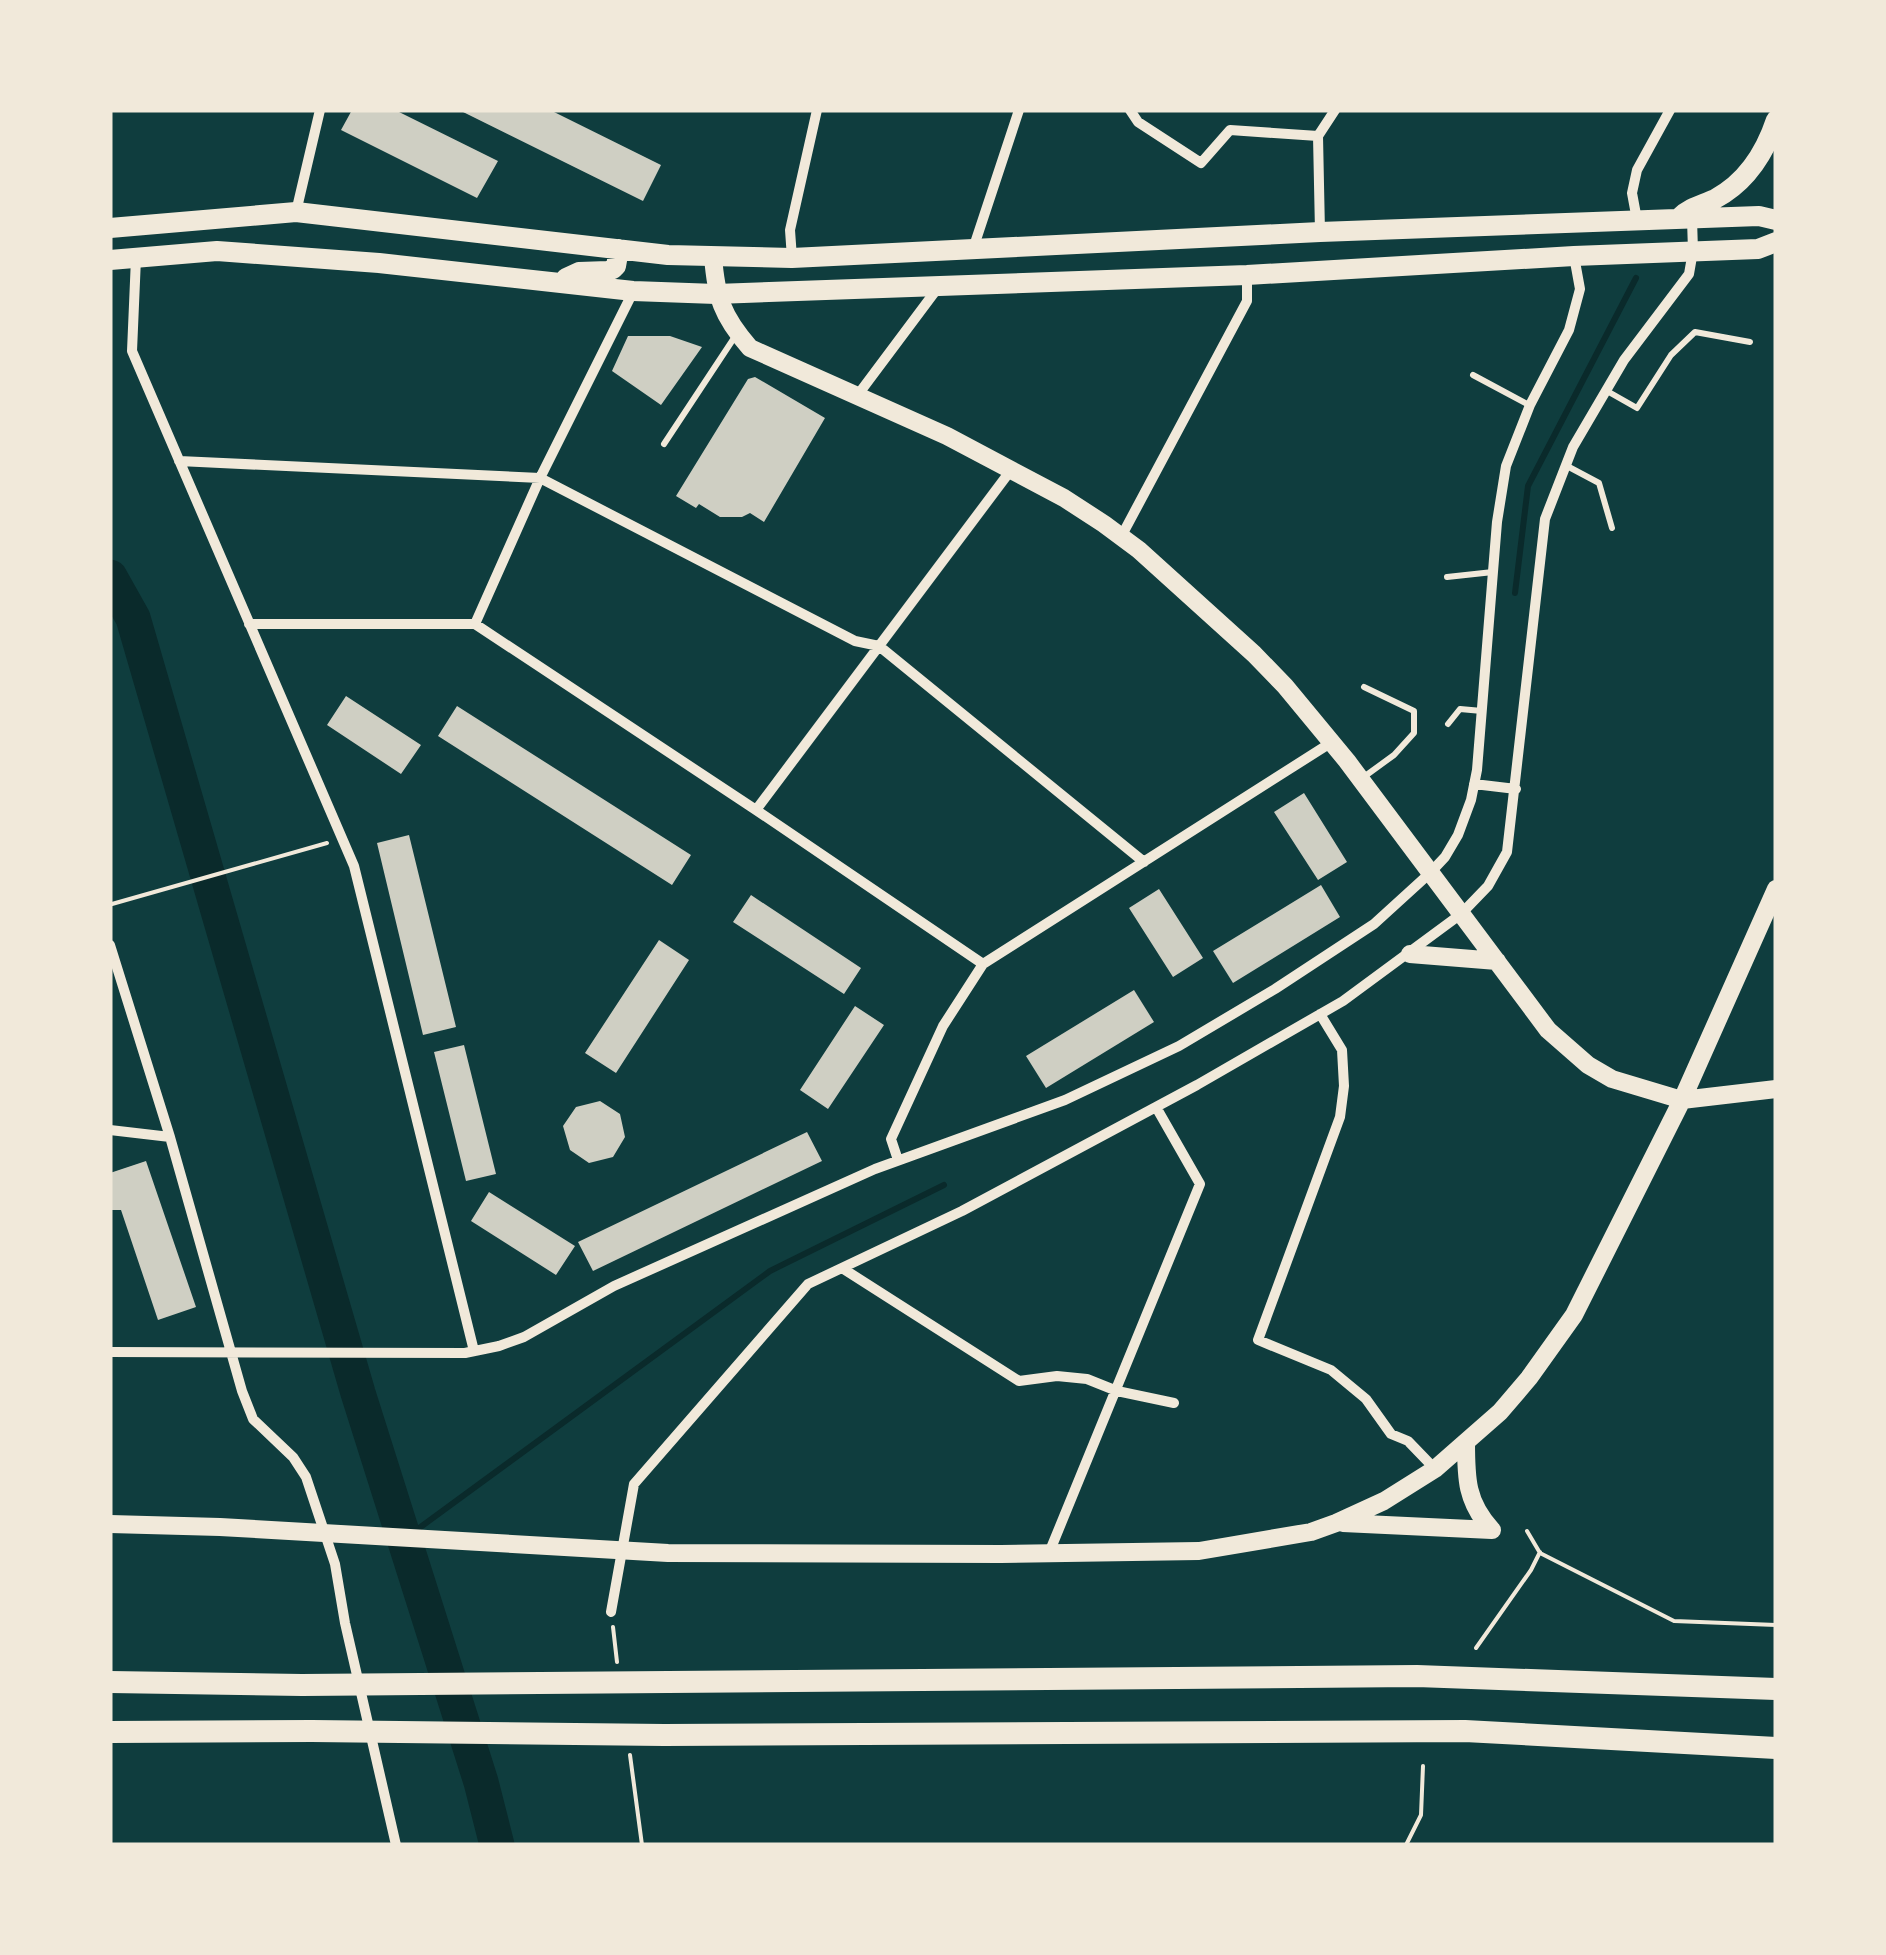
<svg xmlns="http://www.w3.org/2000/svg" width="1886" height="1955" font-family="Jost,sans-serif">
<style>
.lines{fill:none;stroke-linecap:round;stroke-linejoin:round}
.stream{stroke:#0a2a2b;stroke-width:6}
.river{stroke:#0a2a2b;stroke-width:35}
.building{fill:#cfcfc3}
.path{stroke:#f1e9da;stroke-width:4}
.service{stroke:#f1e9da;stroke-width:6}
.minor{stroke:#f1e9da;stroke-width:10}
.secondary{stroke:#f1e9da;stroke-width:18}
.primary{stroke:#f1e9da;stroke-width:20}
.motorway{stroke:#f1e9da;stroke-width:22}
</style>
<rect width="100%" height="100%" fill="#0f3d3e"/>
<g class="lines">
<path class="stream" d="M1515,593L1528,486L1636,278
M411,1534L770,1271L944,1185"/>
<path class="river" d="M110,577L133,618L358,1393L481,1782L497,1845"/>
</g>
<path class="building" d="M352,110H395L498,161L477,198L341,130Z
M459,110H550L661,165L643,201Z
M628,336H670L702,347L661,405L612,371Z
M755,377L825,418L764,522L750,513L742,517H720L699,504L696,508L676,496L748,379Z
M346,696L421,745L401,774L327,725Z
M457,706L691,855L672,885L438,736Z
M1304,793L1347,862L1318,880L1274,812Z
M409,835L456,1027L423,1035L377,843Z
M1321,885L1340,917L1233,983L1213,951Z
M1159,889L1203,958L1173,977L1129,908Z
M751,895L861,968L844,994L733,922Z
M659,940L689,960L616,1073L585,1053Z
M1134,990L1154,1022L1046,1088L1026,1056Z
M855,1006L884,1025L828,1109L800,1090Z
M464,1045L496,1174L466,1181L434,1052Z
M600,1101L620,1114L625,1137L613,1157L589,1163L570,1150L563,1126L576,1107Z
M807,1132L822,1161L593,1271L578,1242Z
M146,1161L196,1307L158,1320L121,1210H110V1173Z
M489,1192L575,1246L556,1275L471,1221Z"/>
<g class="lines">
<path class="path" d="M112,904L327,843
M1527,1531L1540,1553L1674,1621L1776,1625
M613,1627L617,1662
M1476,1648L1531,1570L1540,1552
M630,1755L642,1845
M1406,1845L1421,1815L1423,1766"/>
<path class="service" d="M1473,375L1529,405
M1607,391L1637,408L1671,355L1695,332L1750,342
M664,444L736,335
M1567,466L1599,483L1612,528
M1447,577L1493,572
M1448,724L1460,709L1482,711
M1361,779L1394,755L1414,733V711L1364,687"/>
<path class="minor" d="M1130,110L1138,122L1201,163L1230,130L1318,136
M296,212L320,110
M1637,220L1632,193L1637,170L1670,110
M1320,232L1318,136L1335,110
M973,249L1019,110
M136,258L132,351L354,866L474,1351
M792,258L790,230L817,110
M857,396L937,289
M179,461L540,478L855,641L879,646L1144,862
M1121,537L1247,301V275
M249,624H475L756,810L983,964
M475,624L540,478L633,292
M1474,784L1516,789
M756,810L1011,470
M110,945L170,1137L242,1391L253,1419L293,1457L306,1477L335,1564L345,1623L396,1845
M1320,1014L1342,1050L1344,1086L1340,1117L1258,1340L1331,1370L1366,1399L1391,1434L1408,1441L1435,1469
M110,1130L170,1137
M898,1160L891,1139L943,1026L983,964L1332,742
M842,1268L1019,1381L1057,1376L1087,1379L1117,1391L1174,1403
M110,1352L465,1353L499,1346L524,1337L614,1286L875,1169L1065,1100L1179,1046L1275,989L1374,924L1430,873L1445,857L1458,835L1471,800L1477,770L1497,522L1506,466L1530,405L1569,330L1580,289L1574,256
M1049,1553L1200,1184L1156,1107
M611,1612L634,1484L808,1284L962,1211L1197,1085L1343,1001L1461,914L1488,886L1507,852L1545,519L1573,447L1624,360L1689,274L1693,251L1692,219"/>
<path class="secondary" d="M713,256C716,297 722,316 750,348L947,436L1064,498L1104,524L1139,550L1254,654L1285,686L1347,761L1548,1030L1588,1065L1612,1079L1682,1100L1776,1089
M1410,954L1497,961
M1466,1442C1466,1478 1466,1502 1492,1530
M1343,1523L1492,1530
M110,1524L220,1527L668,1553L1001,1554L1199,1551L1311,1532L1336,1523L1384,1501L1435,1469L1500,1412L1529,1378L1574,1315L1682,1100L1776,889"/>
<path class="primary" d="M1680,217C1690,207 1702,205 1715,199C1747,182 1765,153 1776,120
M110,228L296,212L668,255L792,258L1320,232L1759,216L1776,220
M110,260L217,251L379,263L633,291L716,294L1247,275L1574,256L1758,249L1776,242
M566,278L579,272L608,271L613,269L616,266L619,249"/>
<path class="motorway" d="M110,1682L302,1685L1417,1676L1776,1689
M110,1732L312,1731L664,1735L1465,1731L1776,1748"/>
</g>
<rect width="1886" height="1955" fill="none" stroke="#f1e9da" stroke-width="225"/>
</svg>
